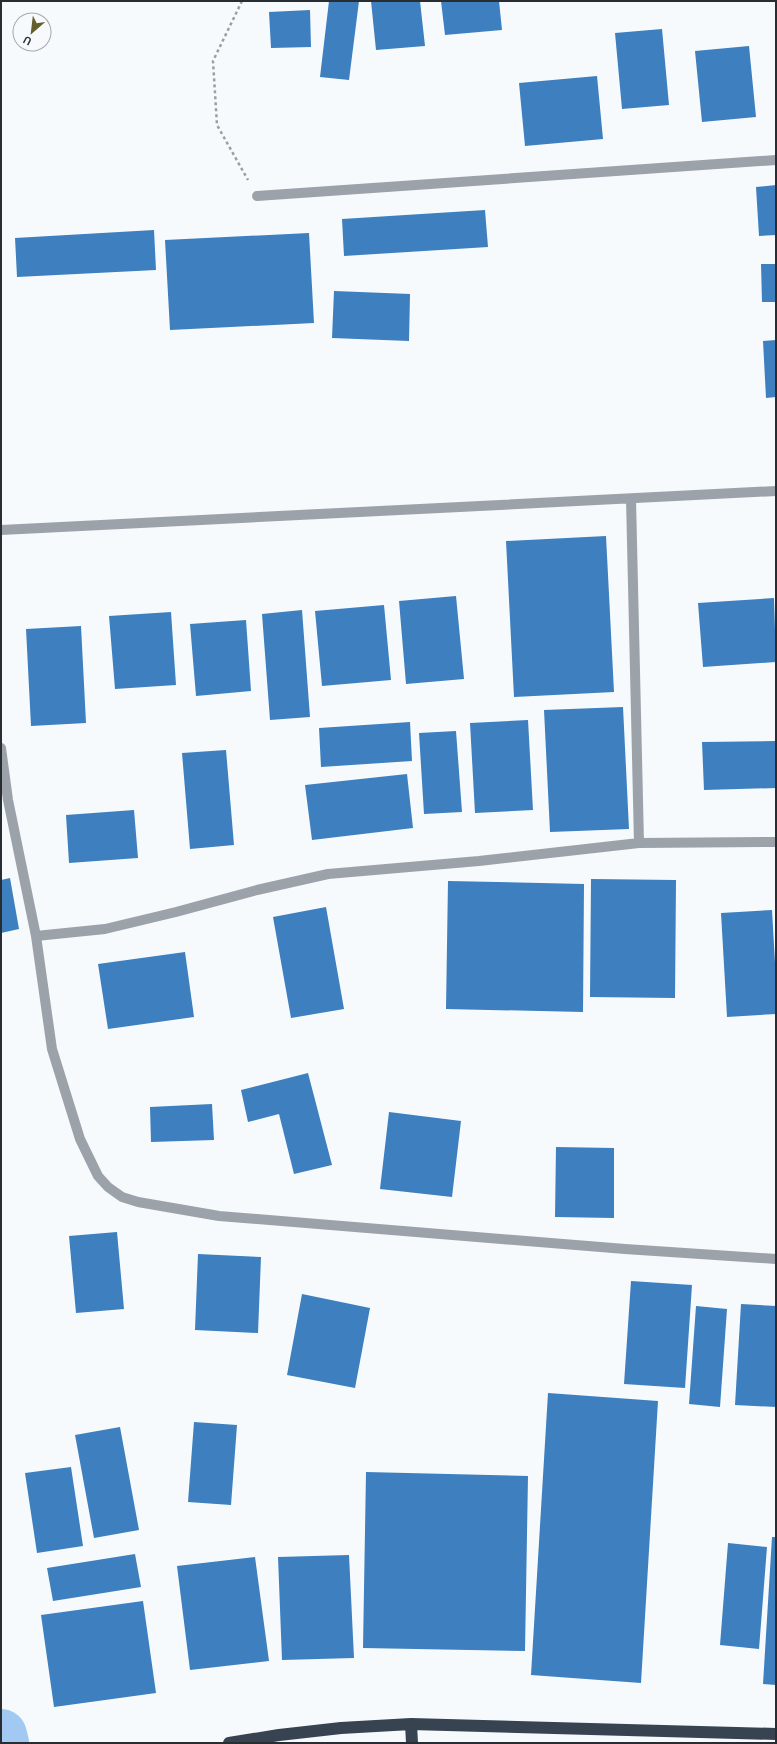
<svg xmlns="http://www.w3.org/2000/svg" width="777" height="1744" font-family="'DM Sans',sans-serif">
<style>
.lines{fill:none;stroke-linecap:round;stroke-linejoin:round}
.river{stroke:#a2c9f2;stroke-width:52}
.building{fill:#3d7fbf}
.path{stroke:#9b9fa4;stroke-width:2.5;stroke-dasharray:3 3;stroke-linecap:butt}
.minor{stroke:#9ca2a9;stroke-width:10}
.highway{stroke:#374351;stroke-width:12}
</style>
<rect width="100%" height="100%" fill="#f6fafd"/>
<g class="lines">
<path class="river" d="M1,1735L3,1743"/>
</g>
<path class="building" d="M329,1H359L349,80L320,77Z
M371,1H420L425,46L376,50Z
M441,1H499L502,30L445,35Z
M310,10L311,47L271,48L269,12Z
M662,29L669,105L622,109L615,33Z
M749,46L756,117L702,122L695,51Z
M597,76L603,139L525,146L519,83Z
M776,185V235L759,236L756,187Z
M485,210L488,247L344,256L342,219Z
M154,230L156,270L17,277L15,238Z
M309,233L314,323L170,330L165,240Z
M761,264H776V302H762Z
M334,291L410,294L409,341L332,338Z
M776,340V397L766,398L763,341Z
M606,536L614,692L514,697L506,541Z
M456,596L464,679L406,684L399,601Z
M774,598L776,662L703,667L698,603Z
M384,605L391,680L322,686L315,611Z
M302,610L310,717L270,720L262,614Z
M171,612L176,685L115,689L109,616Z
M246,620L251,691L196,696L190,624Z
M81,626L86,723L31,726L26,629Z
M623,707L629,829L550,832L544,710Z
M528,720L533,810L475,813L470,723Z
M410,722L412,761L321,767L319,728Z
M456,731L462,812L424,814L419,733Z
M776,741V788L704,790L702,742Z
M226,750L234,845L190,849L182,753Z
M407,774L413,828L312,840L305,785Z
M134,810L138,858L69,863L66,815Z
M10,878L19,929L1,933V880Z
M591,879L676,880L675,998L590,997Z
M448,881L584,884L583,1012L446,1009Z
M326,907L344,1009L291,1018L273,917Z
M772,910L776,980V1014L727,1017L721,913Z
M185,952L194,1017L108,1029L98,964Z
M308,1073L332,1165L294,1174L279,1114L248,1122L241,1090Z
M212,1104L214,1140L151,1142L150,1107Z
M389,1112L461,1121L452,1197L380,1189Z
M556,1147L614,1148V1218L555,1217Z
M117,1232L124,1309L76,1313L69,1236Z
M198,1254L261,1257L258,1333L195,1330Z
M631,1281L692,1285L685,1388L624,1384Z
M302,1294L370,1308L355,1388L287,1375Z
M741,1304L776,1306V1407L735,1405Z
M696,1306L727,1309L720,1407L689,1404Z
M548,1393L658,1401L641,1683L531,1675Z
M194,1422L237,1425L231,1505L188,1502Z
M120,1427L139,1530L94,1538L75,1435Z
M71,1467L83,1546L37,1553L25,1473Z
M366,1472L528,1476L525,1651L363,1648Z
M772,1537H776V1685L763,1684Z
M728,1543L767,1547L759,1649L720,1645Z
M135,1554L141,1587L53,1601L47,1568Z
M349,1555L354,1658L282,1660L278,1557Z
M255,1557L269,1661L190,1670L177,1566Z
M143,1601L156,1693L54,1707L41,1615Z"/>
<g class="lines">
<path class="path" d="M242,1L213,61L217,125L248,180"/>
<path class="minor" d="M257,196L776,160
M631,499L639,843
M1,530L776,491
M1,748L8,800L36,936L105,929L176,912L257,890L328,874L479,861L639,843L776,842
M36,936L52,1049L80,1139L98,1176L108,1187L122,1197L138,1202L219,1216L625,1249L776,1259"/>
<path class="highway" d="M411,1724L412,1743
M229,1743L279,1735L341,1728L411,1724L776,1734"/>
</g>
<rect width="777" height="1744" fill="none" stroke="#272d33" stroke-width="4"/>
<g transform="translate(32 32) rotate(208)"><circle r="19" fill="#f6fafd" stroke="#a3a8ac"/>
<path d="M0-3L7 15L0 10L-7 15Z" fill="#665e2a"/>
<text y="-6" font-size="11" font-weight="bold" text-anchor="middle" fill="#272d33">U</text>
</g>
</svg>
